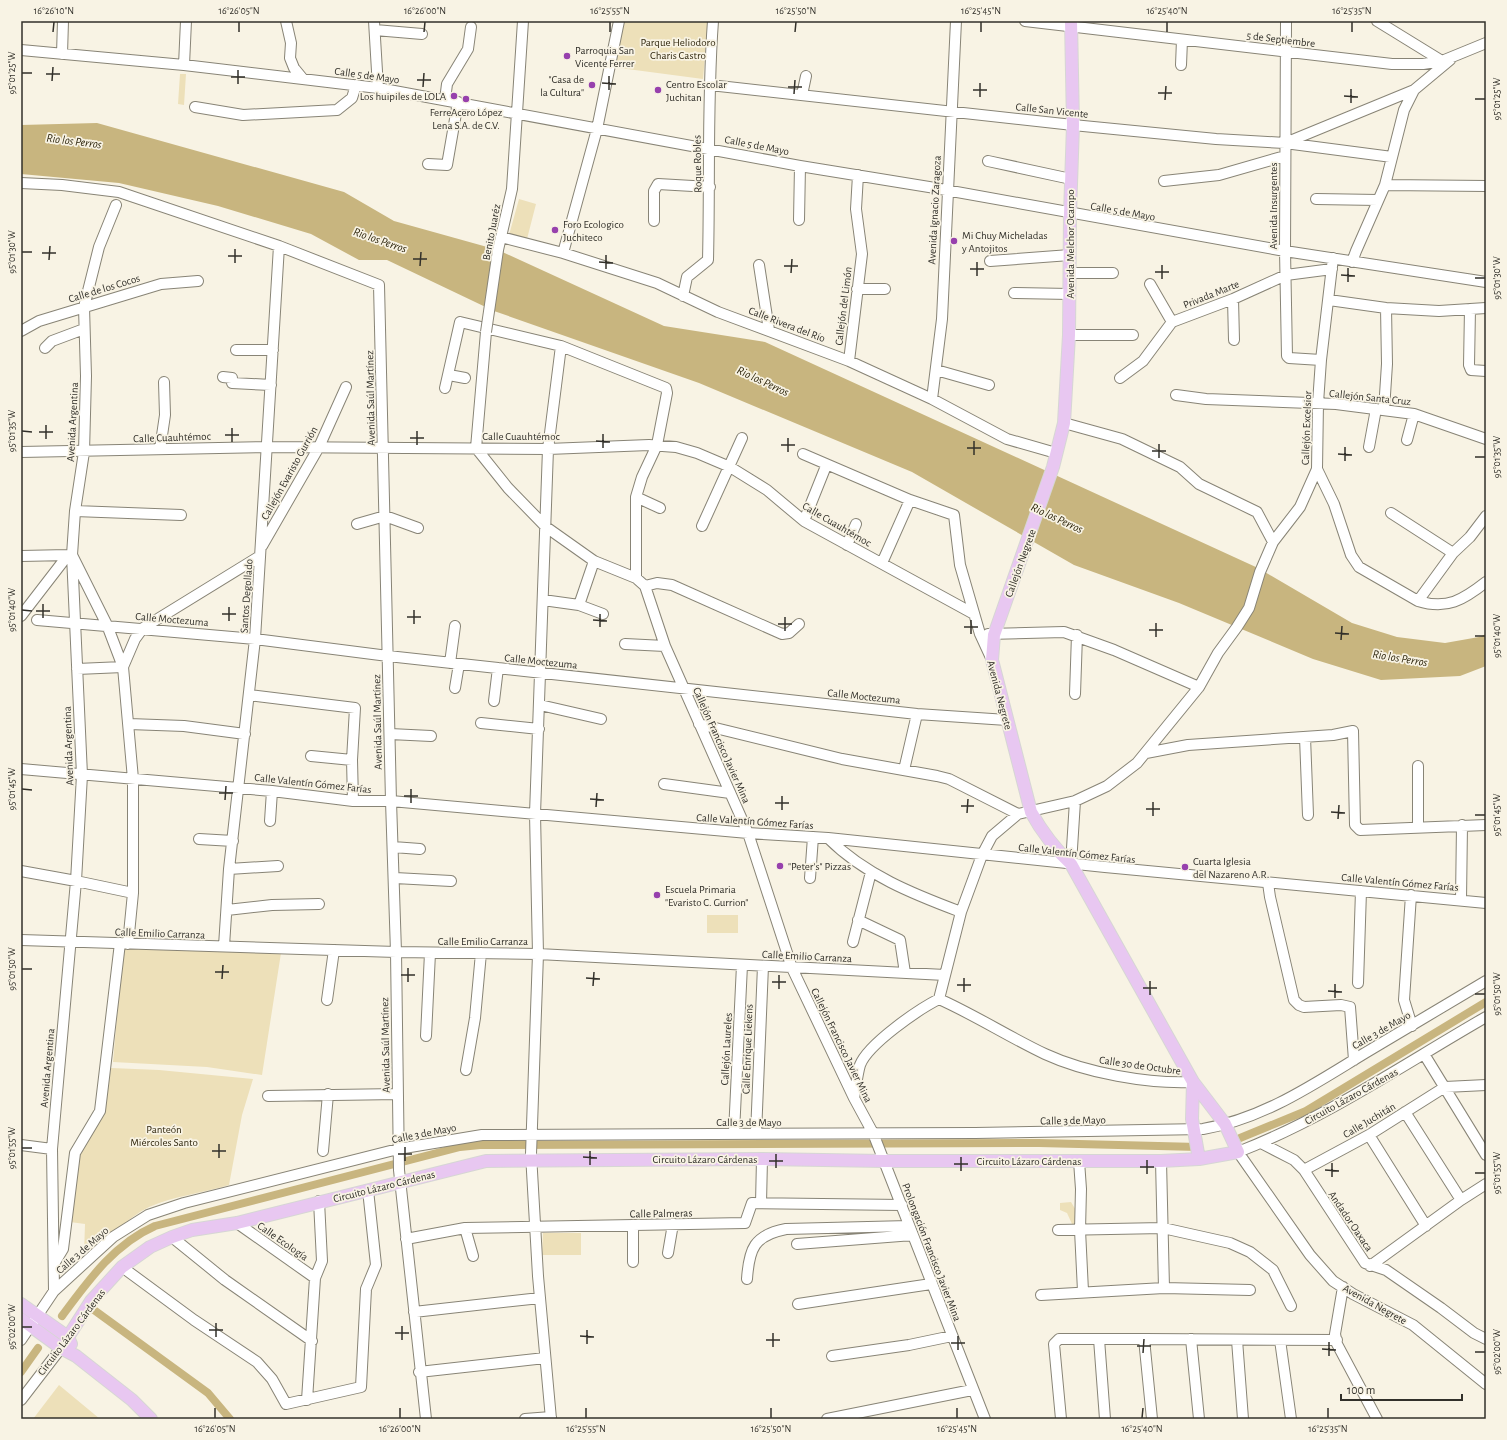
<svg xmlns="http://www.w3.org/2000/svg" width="1507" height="1440" font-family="'Alegreya Sans',sans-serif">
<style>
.green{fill:#ede0b9}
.water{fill:#c8b57f}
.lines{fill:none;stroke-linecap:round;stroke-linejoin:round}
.canal{stroke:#c8b57f;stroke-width:8}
.minor-casing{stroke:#888476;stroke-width:12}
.major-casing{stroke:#d6d6d4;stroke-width:14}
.minor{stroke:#fff;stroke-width:10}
.major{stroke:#e8c7f1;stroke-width:12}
.minor-bridge-casing{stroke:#888476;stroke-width:12;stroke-linecap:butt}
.minor-bridge{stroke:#fff;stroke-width:10}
.ticks{fill:none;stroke:#32302a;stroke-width:1.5}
.poi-dot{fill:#9740ad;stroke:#f8f3e4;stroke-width:1.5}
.labels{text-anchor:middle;stroke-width:3.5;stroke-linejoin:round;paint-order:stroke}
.street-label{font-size:11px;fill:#32302a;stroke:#f8f3e4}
.park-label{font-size:11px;fill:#31280f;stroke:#f8f3e4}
.poi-label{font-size:11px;fill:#32302a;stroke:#f8f3e4;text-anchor:start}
.water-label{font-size:12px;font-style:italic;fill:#30280f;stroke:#f8f3e4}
.neatline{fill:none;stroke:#32302a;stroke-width:1.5}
.ticks-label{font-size:10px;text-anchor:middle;fill:#32302a}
</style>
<rect width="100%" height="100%" fill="#f8f3e4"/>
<path class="green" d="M620,21H708L703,79L612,67Z
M180,74H186L184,105L178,104Z
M519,199L536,204L527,239L509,235Z
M707,915H738V933H707Z
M123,948L281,953L262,1075L207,1067L113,1062Z
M111,1068L159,1070L253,1079L242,1115L229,1185C203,1193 174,1196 149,1207C127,1218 107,1239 88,1254H84L85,1224L70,1222L78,1157L102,1117Z
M1071,1202L1080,1217L1078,1224H1072L1067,1213L1060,1210V1203Z
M543,1233H581V1255H542Z
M59,1385L100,1419H33Z"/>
<path class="water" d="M97,123L344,192L394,221L498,250L664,326L765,342L1258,568L1352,623L1397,637L1445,643L1479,637L1486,634V666L1460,676L1381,680L1313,659L1179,603L1074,565L912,472L699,383L494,311L387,260H359L311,234L218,206L119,183L21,174V125Z"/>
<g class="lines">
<path class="canal" d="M1240,1138L1306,1111L1486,1002
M94,1310L208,1393L230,1419
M62,1316C88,1281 114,1244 155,1226L460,1147L480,1145L1039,1143L1198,1147
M21,1372L38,1348"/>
<g class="minor-casing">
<path id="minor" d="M286,21L291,43L290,58L294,68L303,79
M374,21L378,88
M1025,21L1392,64H1423L1442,61L1486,43
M1286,21L1285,251L1287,356L1289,358L1321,360
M1377,21L1442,61
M375,30L422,34
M21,50L184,65L378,88L800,166L929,187L1285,251L1486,282
M62,54L63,21
M184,65L186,21
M1181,65L1182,40
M710,85L1073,125L1216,139L1285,143L1392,157
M802,95L806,76
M445,100L447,84L468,49L471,27
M195,107L243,115L337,110L352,98L356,85
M1285,143L1414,90
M988,161L1071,179
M428,164L447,165L458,102
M1164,181L1219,175L1285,156
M21,183L62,185L119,192L279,246L379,285L391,801L396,952L399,1170L426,1419
M1385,185L1486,186
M1316,199L1378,200
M799,220L800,166
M654,221V191L658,184L710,187
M501,237L563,253L657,283L718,312L849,361L932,399L1007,439L1056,453
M498,250L512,189L523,21
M563,253L597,129L619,21
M990,261L1070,255
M1352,262L1356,251L1385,185L1404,110L1414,90L1450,60
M759,265L769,330
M1070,273H1113
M1150,284L1172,322
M857,289H885
M1014,293L1070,294
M683,296L687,277L708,260C710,180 707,100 713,21
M1233,299L1234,340
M1329,300L1386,308L1439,311L1486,308
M1470,309L1469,365L1471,370L1486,371
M21,331L39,321L161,284L198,281
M1069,335H1133
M45,348L52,341L84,329
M236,350H273
M849,361L862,254L856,209L858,175
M936,370L989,385
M449,375L465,378
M223,377L232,378V383L271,385
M1120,378L1143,361L1172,322L1233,299L1286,275L1332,269
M445,388L460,322L561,346L666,388L667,393L657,445L642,477L636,497V578
M1176,395L1206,399L1336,404L1414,414L1486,439
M932,399L942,319L956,21
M1384,410L1387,364L1386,308
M1064,423L1122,439L1180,467L1199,484L1257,512L1273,542
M1407,440L1414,414
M1369,447L1376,409
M476,448L508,488L546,527L594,561L636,578L645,586L665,646L748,833L792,968L854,1098L873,1133L985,1419
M476,448L486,332
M160,449L165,415L164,382
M21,452L268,447L548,449L649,445L676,447L697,453L730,467L767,490L804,521L974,614
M803,454L910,500L954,515L960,565L980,634L992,660
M1317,469L1334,504L1351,555L1359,567L1418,601L1453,553L1470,537L1486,516
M636,497L660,508
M75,511L181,515
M1391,513L1453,553
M804,521L826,466
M357,524L385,516L418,528
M702,526L742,438
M847,545L856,524
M262,546L319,447L346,387
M21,556L68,555
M882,563L910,500
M645,586L657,583L672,585L782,634L789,633L799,624
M543,600L579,605L603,614
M1418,601C1447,610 1463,600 1486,582
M579,605L594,561
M21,616L68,555H72L107,625L123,667L133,779V893L128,944
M37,620L255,639L388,656L917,714L1007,720
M988,634L1064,632L1114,650L1199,687
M625,644L665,646
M450,663L455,626
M77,669L123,667L135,639L143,628L260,556
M455,688L459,664
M1075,694L1077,635
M249,695L355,708L352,760L353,801
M494,701L498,668
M540,705L601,719
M481,723L539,729
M129,724L184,726L245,734
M699,724L842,759L937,776L949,779L1018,814
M390,734L431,736
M1305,737L1308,815
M1146,753L1188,745L1333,735L1353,731L1355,825L1360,830L1486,825
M311,756L352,760
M1418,766V827
M21,769L272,791L353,801H391L748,833L828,838L1105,867L1486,903
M904,770L917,714
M664,784L730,793
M270,821L272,791
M828,838C865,875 913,894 961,912
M199,839L233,841
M393,847L420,849
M1071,864L1075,801
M229,869L278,866
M21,871L76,881L133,893
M395,878L451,881
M810,878L813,837
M1268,883L1270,897L1294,1000L1299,1005L1304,1007L1341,1005L1350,1007L1354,1060
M1411,895L1404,1000L1412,1026
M1461,900L1462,825
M227,910L272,905L319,904
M858,920L900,940L905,973
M21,940L396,952L538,954L945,975
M853,942L871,872
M224,946L229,869L255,639L279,246
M1358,983L1361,891
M939,999L961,912L982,855L992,836L1018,814L1075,801L1107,786L1137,763L1199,687L1218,653L1237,627L1249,608L1260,572L1273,542L1300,507L1317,469L1318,403L1321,360L1333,258
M327,1000L334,950
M1486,1017C1404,1064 1326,1118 1238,1152L1310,1255L1333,1281L1353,1294L1413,1325L1486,1384
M426,1036L430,953
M1424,1054L1486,1155
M466,1070L475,1018L481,953
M268,1096L398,1094
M854,1098C856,1088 857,1075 860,1065C868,1044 919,1009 939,999C975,1015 1009,1037 1045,1054C1086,1073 1148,1084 1193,1082
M1405,1112L1461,1200
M734,1133L742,965
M756,1134L763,966
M1369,1135L1426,1226
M1261,1143L1294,1160L1304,1170L1365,1263L1386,1270L1441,1308L1474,1333L1486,1339
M21,1145L52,1149
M323,1151L328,1094
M1079,1161L1081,1189L1080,1230L1083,1291
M1161,1161L1164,1288
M1304,1170L1369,1135L1445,1087L1486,1085
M761,1203L762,1159
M237,1223L315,1278
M465,1228L473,1256
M1058,1230L1163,1228L1230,1243L1250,1252L1273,1270L1291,1306
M172,1237L225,1280L312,1341
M406,1239L465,1228L745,1223L752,1203L902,1205
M797,1244L913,1235
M668,1253L673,1224
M633,1262V1225
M54,1264L63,1249L75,1153L100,1111L120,943
M1370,1266L1461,1200L1486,1184
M122,1267L194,1320L257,1362L272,1379L286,1404L361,1387L366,1289L376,1265L368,1190
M747,1279C749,1249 754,1235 786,1229L909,1226
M1343,1287L1335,1334L1337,1344L1377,1419
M54,1291L52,1149L76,881L82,775L72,555L75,511L84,452L86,376L84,307L99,247L116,205
M1041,1295L1164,1288L1250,1290
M798,1304L931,1284
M414,1312L540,1298
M1099,1339L1105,1419
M1144,1339L1337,1340
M1191,1339L1199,1419
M21,1340L54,1291L113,1237L148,1215L184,1203L398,1149L482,1135L975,1133L1203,1129C1263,1119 1314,1084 1365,1053C1405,1029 1446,1005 1486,981
M1237,1340L1243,1419
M1280,1340L1291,1419
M832,1356L909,1345L952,1336
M419,1372L545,1358
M21,1400L61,1348
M307,1400L315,1278L322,1261L319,1201
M525,1419L551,1417
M551,1419L538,1276L531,1154L538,954L535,814L548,449L561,346
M827,1419L972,1390
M1061,1419L1054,1344L1059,1339H1144L1152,1419"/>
</g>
<g class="major-casing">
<path id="major" d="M1193,1082L1192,1119L1199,1159
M21,1304L68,1337L71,1344
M21,1319L61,1348L76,1356L132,1400L151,1419
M61,1348L91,1301L122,1267L150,1247L172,1237L192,1230L237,1223L486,1161L762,1159L884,1161H1161L1199,1159L1238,1152L1225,1124L1193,1082L1071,864C1054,848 1042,832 1031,812L992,660L994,635L1053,467L1064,423L1069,335L1070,214L1073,125L1071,21"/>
</g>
<use href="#minor" class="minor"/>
<use href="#major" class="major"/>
<g class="minor-bridge-casing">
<path id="minor-bridge" d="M486,332L498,250"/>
</g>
<use href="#minor-bridge" class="minor-bridge"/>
</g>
<path class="ticks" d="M53,32L54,22M239,32V22M424,32L425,22M610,32V22M795,32L796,22M981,32V22M1167,32V22M1352,32V22M22,73H32M46,74H60M231,77H245M417,80H431M52,81L53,67M602,83L616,84M238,84V70M423,87L424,73M788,87H802M609,90V76M973,90H987M1158,93H1172M794,94L795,80M1344,96L1358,97M980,97V83M1475,99H1485M1165,100L1166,86M1351,103V89M22,252H32M42,253H56M228,256H242M413,259H427M49,260L50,246M599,262L613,263M235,263V249M420,266L421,252M784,266H798M606,269V255M970,269H984M1155,272H1169M791,273L792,259M1341,275L1355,276M977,276V262M1475,278H1485M1162,279V265M1348,282V268M22,431L32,432M39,432H53M225,435H239M410,438H424M46,439V425M596,441L610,442M232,442V428M417,445V431M781,445H795M603,448V434M967,448H981M1152,451H1166M788,452V438M1338,454L1352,455M974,455V441M1475,457H1485M1159,458V444M1345,461V447M22,610L32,611M36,611H50M222,614H236M407,617H421M43,618V604M593,620L607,621M229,621V607M414,624V610M778,624H792M600,627V614M964,627H978M1149,630H1163M785,631V617M1335,633L1349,634M971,634V620M1475,636H1485M1156,637V623M1341,640L1342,626M22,789L32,790M219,793H233M404,796H418M590,799L604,800M225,800L226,786M411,803V789M775,803H789M961,806H974M596,807L597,793M1146,809H1160M782,810V796M1331,812L1345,813M967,813L968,799M1475,815H1485M1153,816V802M1338,819L1339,805M22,969H32M215,972H229M401,975H415M586,978L600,979M222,979L223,965M408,982V968M772,982H786M957,985H971M593,986L594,972M1143,988H1157M779,989V975M1328,991L1342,992M964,992V978M1475,994H1485M1150,995V981M1335,998V984M22,1148H32M212,1151H226M398,1154H412M583,1157L597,1158M219,1158V1144M405,1161V1147M769,1161H783M954,1164H968M590,1165V1151M1140,1167H1154M776,1168V1154M1325,1170L1339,1171M961,1171V1157M1475,1173H1485M1147,1174V1160M1332,1177V1163M22,1327H32M209,1330H223M395,1333H409M580,1336L594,1337M216,1337V1323M402,1340V1326M766,1340H780M951,1343H965M587,1344V1330M1137,1346H1151M773,1347V1333M1322,1349L1336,1350M958,1350V1336M1475,1352H1485M1143,1353L1144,1339M1329,1356V1342M215,1418V1408M400,1418V1408M586,1418V1408M771,1418V1408M957,1418V1408M1142,1418L1143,1408M1328,1418V1408"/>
<g class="poi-dot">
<circle cx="567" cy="56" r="4"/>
<circle cx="592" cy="85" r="4"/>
<circle cx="658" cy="90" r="4"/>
<circle cx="454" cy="96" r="4"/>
<circle cx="466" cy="99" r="4"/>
<circle cx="555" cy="230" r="4"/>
<circle cx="954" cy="241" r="4"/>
<circle cx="780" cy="866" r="4"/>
<circle cx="1185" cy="867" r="4"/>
<circle cx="657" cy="895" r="4"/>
</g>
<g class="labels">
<g class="street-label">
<text transform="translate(1281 39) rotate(7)" y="4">5 de Septiembre</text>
<text transform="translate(367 75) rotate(8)" y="4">Calle 5 de Mayo</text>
<text transform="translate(1052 110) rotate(6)" y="4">Calle San Vicente</text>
<text transform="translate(757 145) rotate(11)" y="4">Calle 5 de Mayo</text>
<text transform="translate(697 164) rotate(-91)" y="4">Roque Robles</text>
<text transform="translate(1273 206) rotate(-90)" y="4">Avenida Insurgentes</text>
<text transform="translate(934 210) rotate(-87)" y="4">Avenida Ignacio Zaragoza</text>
<text transform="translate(1123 211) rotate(10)" y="4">Calle 5 de Mayo</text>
<text transform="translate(491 232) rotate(-79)" y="4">Benito Juaréz</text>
<text transform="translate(1070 244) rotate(-90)" y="4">Avenida Melchor Ocampo</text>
<text transform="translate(104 288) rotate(-17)" y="4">Calle de los Cocos</text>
<text transform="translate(1211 294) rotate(-22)" y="4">Privada Marte</text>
<text transform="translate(843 306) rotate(-83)" y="4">Callejón del Limón</text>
<text transform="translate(787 324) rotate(21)" y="4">Calle Rivera del Río</text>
<text transform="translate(1370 397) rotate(6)" y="4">Callejón Santa Cruz</text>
<text transform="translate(370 398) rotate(-91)" y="4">Avenida Saúl Martínez</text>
<text transform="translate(72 422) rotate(-87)" y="4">Avenida Argentina</text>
<text transform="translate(1306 428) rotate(-88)" y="4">Callejón Excelsior</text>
<text x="521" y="440">Calle Cuauhtémoc</text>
<text transform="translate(172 437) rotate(-2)" y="4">Calle Cuauhtémoc</text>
<text transform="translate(289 473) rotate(-61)" y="4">Callejón Evaristo Gurrión</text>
<text transform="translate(837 524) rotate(30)" y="4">Calle Cuauhtémoc</text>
<text transform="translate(1020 563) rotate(-70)" y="4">Callejón Negrete</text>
<text transform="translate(246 596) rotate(-86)" y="4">Santos Degollado</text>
<text transform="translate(172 619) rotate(5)" y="4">Calle Moctezuma</text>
<text transform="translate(541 661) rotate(6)" y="4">Calle Moctezuma</text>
<text transform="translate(1000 695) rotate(75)" y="4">Avenida Negrete</text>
<text transform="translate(864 696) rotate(6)" y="4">Calle Moctezuma</text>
<text transform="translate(377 722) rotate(-91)" y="4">Avenida Saúl Martínez</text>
<text transform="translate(722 745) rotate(66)" y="4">Callejón Francisco Javier Mina</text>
<text transform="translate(68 746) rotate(-92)" y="4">Avenida Argentina</text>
<text transform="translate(313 783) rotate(6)" y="4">Calle Valentín Gómez Farías</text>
<text transform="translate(755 821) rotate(4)" y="4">Calle Valentín Gómez Farías</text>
<text transform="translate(1077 853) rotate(6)" y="4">Calle Valentín Gómez Farías</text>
<text transform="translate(1400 882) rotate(5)" y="4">Calle Valentín Gómez Farías</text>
<text transform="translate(160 933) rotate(2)" y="4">Calle Emilio Carranza</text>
<text x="483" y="945">Calle Emilio Carranza</text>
<text transform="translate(807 956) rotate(3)" y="4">Calle Emilio Carranza</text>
<text transform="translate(1381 1030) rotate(-30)" y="4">Calle 3 de Mayo</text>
<text transform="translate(385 1045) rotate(-91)" y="4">Avenida Saúl Martínez</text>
<text transform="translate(842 1045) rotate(64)" y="4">Callejón Francisco Javier Mina</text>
<text transform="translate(726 1049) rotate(-87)" y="4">Callejón Laureles</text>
<text transform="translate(747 1049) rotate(-88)" y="4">Calle Enrique Liekens</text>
<text transform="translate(1140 1065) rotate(8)" y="4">Calle 30 de Octubre</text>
<text transform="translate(47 1068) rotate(-85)" y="4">Avenida Argentina</text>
<text transform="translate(1351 1096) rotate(-29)" y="4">Circuito Lázaro Cárdenas</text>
<text transform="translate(1073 1120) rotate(-1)" y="4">Calle 3 de Mayo</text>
<text transform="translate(1369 1120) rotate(-31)" y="4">Calle Juchitán</text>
<text x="749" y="1126">Calle 3 de Mayo</text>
<text transform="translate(424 1133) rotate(-11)" y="4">Calle 3 de Mayo</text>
<text x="705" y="1163">Circuito Lázaro Cárdenas</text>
<text x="1029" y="1165">Circuito Lázaro Cárdenas</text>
<text transform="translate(384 1186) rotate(-14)" y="4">Circuito Lázaro Cárdenas</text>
<text transform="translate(661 1213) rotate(-1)" y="4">Calle Palmeras</text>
<text transform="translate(1351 1221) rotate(56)" y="4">Andador Oaxaca</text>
<text transform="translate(283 1241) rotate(35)" y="4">Calle Ecología</text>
<text transform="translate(82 1250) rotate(-41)" y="4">Calle 3 de Mayo</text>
<text transform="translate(932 1252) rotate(69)" y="4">Prolongación Francisco Javier Mina</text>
<text transform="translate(1375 1304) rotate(29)" y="4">Avenida Negrete</text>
<text transform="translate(71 1332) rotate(-53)" y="4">Circuito Lázaro Cárdenas</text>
</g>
<g class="park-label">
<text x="678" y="46">Parque Heliodoro<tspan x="678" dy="13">Charis Castro</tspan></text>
<text x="164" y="1133">Panteón<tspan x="164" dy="13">Miércoles Santo</tspan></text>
</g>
<g class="poi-label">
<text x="575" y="54">Parroquia San<tspan x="575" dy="13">Vicente Ferrer</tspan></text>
<text x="584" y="83" text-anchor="end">"Casa de<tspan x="584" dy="13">la Cultura"</tspan></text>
<text x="666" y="88">Centro Escolar<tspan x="666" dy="13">Juchitan</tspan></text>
<text x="446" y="100" text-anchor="end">Los huipiles de LOLA</text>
<text x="466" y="116" text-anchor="middle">FerreAcero López<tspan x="466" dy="13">Lena S.A. de C.V.</tspan></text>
<text x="563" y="228">Foro Ecologico<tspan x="563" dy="13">Juchiteco</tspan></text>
<text x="962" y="239">Mi Chuy Micheladas<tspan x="962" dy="13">y Antojitos</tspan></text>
<text x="1193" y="865">Cuarta Iglesia<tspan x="1193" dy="13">del Nazareno A.R.</tspan></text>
<text x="788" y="870">"Peter's" Pizzas</text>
<text x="665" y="893">Escuela Primaria<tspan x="665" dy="13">"Evaristo C. Gurrion"</tspan></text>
</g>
<g class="water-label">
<text transform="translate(74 141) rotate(7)" y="4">Rio los Perros</text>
<text transform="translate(380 240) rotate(19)" y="4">Rio los Perros</text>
<text transform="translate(763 381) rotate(25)" y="4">Rio los Perros</text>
<text transform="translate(1057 518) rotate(25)" y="4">Rio los Perros</text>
<text transform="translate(1400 658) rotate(9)" y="4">Rio los Perros</text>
</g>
</g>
<rect width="1507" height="1440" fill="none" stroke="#f8f3e4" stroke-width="44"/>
<path d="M1341 1394v6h121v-6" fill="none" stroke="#32302a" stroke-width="2"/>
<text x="1347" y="1394" font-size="12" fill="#32302a" stroke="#f8f3e4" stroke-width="3" paint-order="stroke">100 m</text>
<rect x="22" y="22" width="1463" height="1396" class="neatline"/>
<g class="ticks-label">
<text x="54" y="14">16°26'10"N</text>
<text x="239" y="14">16°26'05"N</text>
<text x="425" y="14">16°26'00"N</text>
<text x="610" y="14">16°25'55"N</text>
<text x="796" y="14">16°25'50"N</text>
<text x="981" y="14">16°25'45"N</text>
<text x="1167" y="14">16°25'40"N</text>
<text x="1352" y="14">16°25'35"N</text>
<text transform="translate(11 73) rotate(-90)" y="4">95°01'25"W</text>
<text transform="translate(1496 99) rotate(-90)" y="4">95°01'25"W</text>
<text transform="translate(11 252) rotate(-90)" y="4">95°01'30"W</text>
<text transform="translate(1496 278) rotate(-90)" y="4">95°01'30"W</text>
<text transform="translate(11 431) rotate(-90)" y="4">95°01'35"W</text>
<text transform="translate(1496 457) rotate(-90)" y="4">95°01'35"W</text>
<text transform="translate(11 610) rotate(-90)" y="4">95°01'40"W</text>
<text transform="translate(1496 636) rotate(-90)" y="4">95°01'40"W</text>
<text transform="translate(11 789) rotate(-90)" y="4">95°01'45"W</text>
<text transform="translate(1496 815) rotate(-90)" y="4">95°01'45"W</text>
<text transform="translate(11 969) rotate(-90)" y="4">95°01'50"W</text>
<text transform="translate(1496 994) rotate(-90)" y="4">95°01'50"W</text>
<text transform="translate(11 1148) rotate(-90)" y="4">95°01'55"W</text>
<text transform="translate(1496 1173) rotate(-90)" y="4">95°01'55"W</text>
<text transform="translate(11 1327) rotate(-90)" y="4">95°02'00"W</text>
<text transform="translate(1496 1352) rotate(-90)" y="4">95°02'00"W</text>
<text x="215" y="1432">16°26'05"N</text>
<text x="400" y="1432">16°26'00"N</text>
<text x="586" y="1432">16°25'55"N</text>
<text x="771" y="1432">16°25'50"N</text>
<text x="957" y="1432">16°25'45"N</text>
<text x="1142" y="1432">16°25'40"N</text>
<text x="1328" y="1432">16°25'35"N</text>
</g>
</svg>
